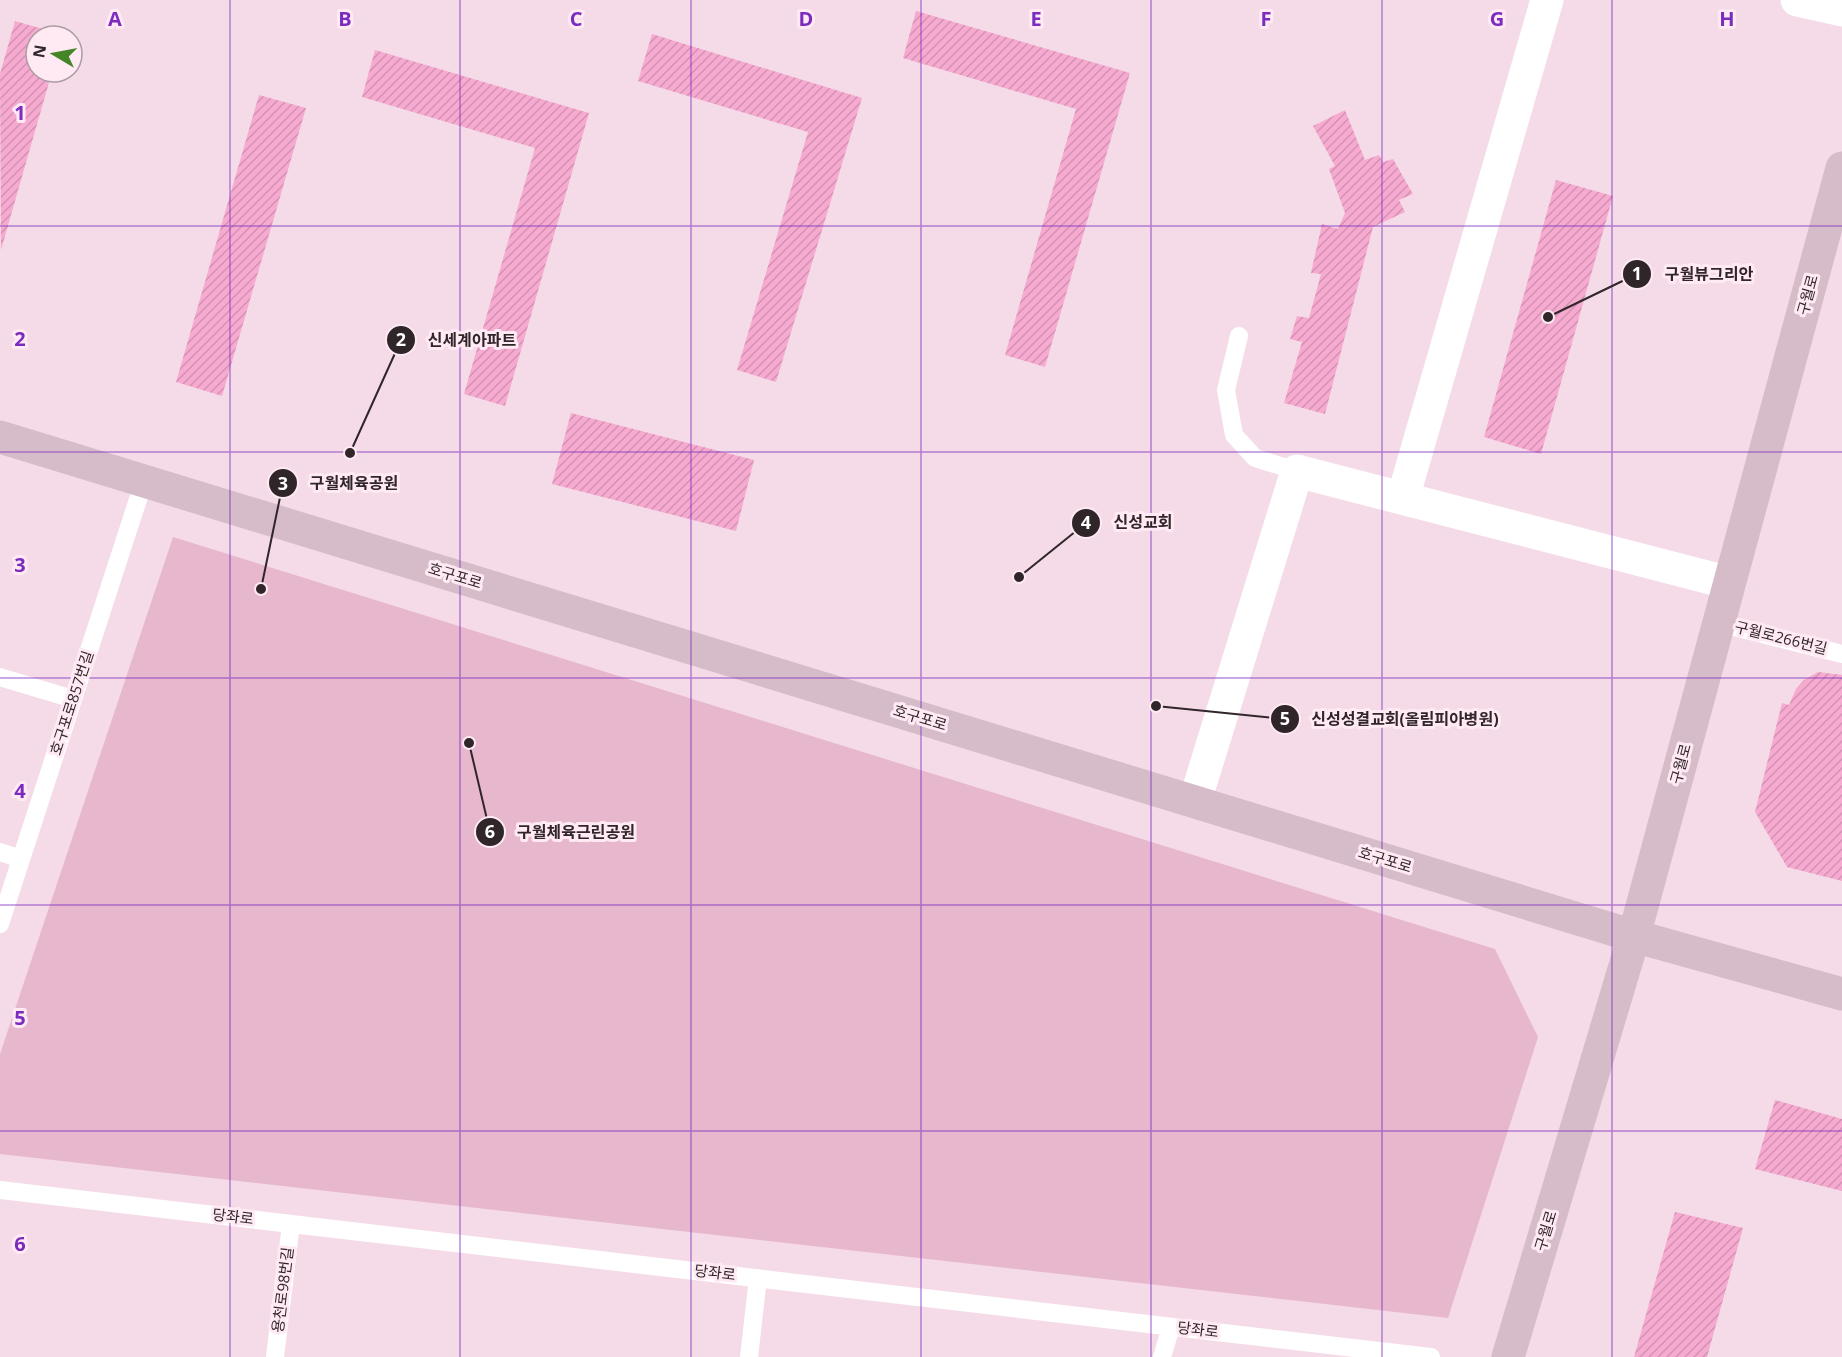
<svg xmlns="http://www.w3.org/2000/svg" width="1842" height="1357" font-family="'Open Sans','Noto Sans KR',sans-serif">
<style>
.green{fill:#e7b7ce}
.building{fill:url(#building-hatch)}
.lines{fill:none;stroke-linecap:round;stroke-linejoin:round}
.lane{stroke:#fff;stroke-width:18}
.street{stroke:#fff;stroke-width:33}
.secondary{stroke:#d6bbc9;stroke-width:33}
.grid{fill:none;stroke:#7b2cbf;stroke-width:1.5;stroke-opacity:0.55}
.labels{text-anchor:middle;stroke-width:6;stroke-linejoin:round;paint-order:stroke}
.street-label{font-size:15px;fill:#30262a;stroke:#ffeaf4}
.grid-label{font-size:20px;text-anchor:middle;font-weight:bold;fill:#7b2cbf;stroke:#ffeaf4;stroke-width:6;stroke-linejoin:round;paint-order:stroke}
.leader{fill:none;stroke:#30262a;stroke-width:2}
.callout-dot{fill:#30262a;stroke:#ffeaf4;stroke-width:2}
.mark-label{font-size:18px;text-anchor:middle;font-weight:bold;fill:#fff}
.callout-label{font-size:16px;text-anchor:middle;font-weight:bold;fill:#30262a;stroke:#ffeaf4;stroke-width:6;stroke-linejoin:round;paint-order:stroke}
</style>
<defs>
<pattern id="building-hatch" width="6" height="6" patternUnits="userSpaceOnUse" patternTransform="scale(1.5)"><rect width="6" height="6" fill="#f6aad0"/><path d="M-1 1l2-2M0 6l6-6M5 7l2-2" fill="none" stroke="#d392b3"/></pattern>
</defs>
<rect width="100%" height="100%" fill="#f5dbe7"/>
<path class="green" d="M173,537L1495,949L1538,1037L1448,1318L0,1154V1054Z"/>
<path class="building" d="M916,11L1130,73L1045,367L1005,355L1076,109L903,58Z
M15,21L64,35L36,36V72H52L1,250L0,74Z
M652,34L862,98L776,382L737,370L808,132L638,81Z
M375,50L589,113L505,406L464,394L535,148L362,97Z
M259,95L306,108L222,396L176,382Z
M1345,110L1365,160L1379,155L1383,162L1393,159L1413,194L1399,200L1405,212L1373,227L1325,414L1284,403L1302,342L1290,339L1297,316L1309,318L1321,274L1311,273L1322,224L1338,229L1345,213L1329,169L1335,166L1313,126Z
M1556,180L1613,196L1541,454L1484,437Z
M571,413L754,460L736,531L552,484Z
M1818,672L1842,675V881L1787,867L1755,812L1782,703L1789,705L1796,689L1804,680Z
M1775,1100L1842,1119V1191L1755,1169Z
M1675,1212L1743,1228L1707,1357H1634Z"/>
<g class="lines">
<path class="lane" d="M1239,336L1226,390L1234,435L1255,458L1297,471
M1719,623L1842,654
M0,677L73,699
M0,852L21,859
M0,924L144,481
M0,1190L1431,1357
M275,1357L291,1224
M749,1357L758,1278
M1162,1357L1171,1327"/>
<path class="street" d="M1797,0L1842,10
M1403,498L1547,0
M1195,801L1297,471L1730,583"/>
<path class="secondary" d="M0,437L1634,936L1842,994
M1508,1357L1634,936L1842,168"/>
</g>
<path class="grid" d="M230,0V1357M460,0V1357M691,0V1357M921,0V1357M1151,0V1357M1382,0V1357M1612,0V1357M0,226H1842M0,452H1842M0,678H1842M0,905H1842M0,1131H1842"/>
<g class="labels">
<g class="street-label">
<text transform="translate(1808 295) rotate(-75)" y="5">구월로</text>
<text transform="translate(455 576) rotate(17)" y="5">호구포로</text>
<text transform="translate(1781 638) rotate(14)" y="5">구월로266번길</text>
<text transform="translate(72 703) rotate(-72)" y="5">호구포로857번길</text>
<text transform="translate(920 718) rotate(17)" y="5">호구포로</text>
<text transform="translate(1681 764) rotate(-75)" y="5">구월로</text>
<text transform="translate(1385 860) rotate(17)" y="5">호구포로</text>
<text transform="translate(233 1217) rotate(7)" y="5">당좌로</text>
<text transform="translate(1546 1231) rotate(-73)" y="5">구월로</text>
<text transform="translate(715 1273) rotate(7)" y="5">당좌로</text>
<text transform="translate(283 1290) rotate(-83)" y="5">용천로98번길</text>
<text transform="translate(1198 1330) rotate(7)" y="5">당좌로</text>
</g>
</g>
<g class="grid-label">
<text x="115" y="26">A</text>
<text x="345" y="26">B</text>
<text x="576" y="26">C</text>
<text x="806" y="26">D</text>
<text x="1036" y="26">E</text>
<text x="1266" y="26">F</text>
<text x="1497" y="26">G</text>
<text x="1727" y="26">H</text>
<text x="20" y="120">1</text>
<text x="20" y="346">2</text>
<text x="20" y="572">3</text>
<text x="20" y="798">4</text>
<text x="20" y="1025">5</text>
<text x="20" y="1251">6</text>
</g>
<path class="leader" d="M1548 317L1637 274M350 453L401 340M261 589L283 483M1019 577L1086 523M1156 706L1285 719M469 743L490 832"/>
<g class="callout-dot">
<circle cx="1548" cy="317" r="6"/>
<circle cx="350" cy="453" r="6"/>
<circle cx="261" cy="589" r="6"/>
<circle cx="1019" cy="577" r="6"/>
<circle cx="1156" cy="706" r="6"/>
<circle cx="469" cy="743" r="6"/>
<circle cx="1637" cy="274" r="15"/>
<circle cx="401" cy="340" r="15"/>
<circle cx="283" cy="483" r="15"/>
<circle cx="1086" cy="523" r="15"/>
<circle cx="1285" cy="719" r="15"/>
<circle cx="490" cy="832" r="15"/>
</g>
<g class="mark-label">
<text x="1637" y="280">1</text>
<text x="401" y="346">2</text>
<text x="283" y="490">3</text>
<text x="1086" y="529">4</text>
<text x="1285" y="725">5</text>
<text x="490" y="838">6</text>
</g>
<g class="callout-label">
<text x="1709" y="280">구월뷰그리안</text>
<text x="472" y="346">신세계아파트</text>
<text x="354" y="489">구월체육공원</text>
<text x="1143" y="528">신성교회</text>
<text x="1405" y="725">신성성결교회(올림피아병원)</text>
<text x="576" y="838">구월체육근린공원</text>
</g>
<g transform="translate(54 54) rotate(280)"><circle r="28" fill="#ffeaf4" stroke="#ac9ca3" stroke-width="1.5"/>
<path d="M0-4.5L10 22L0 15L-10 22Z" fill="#438527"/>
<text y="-9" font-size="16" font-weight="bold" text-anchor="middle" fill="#30262a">N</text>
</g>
</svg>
